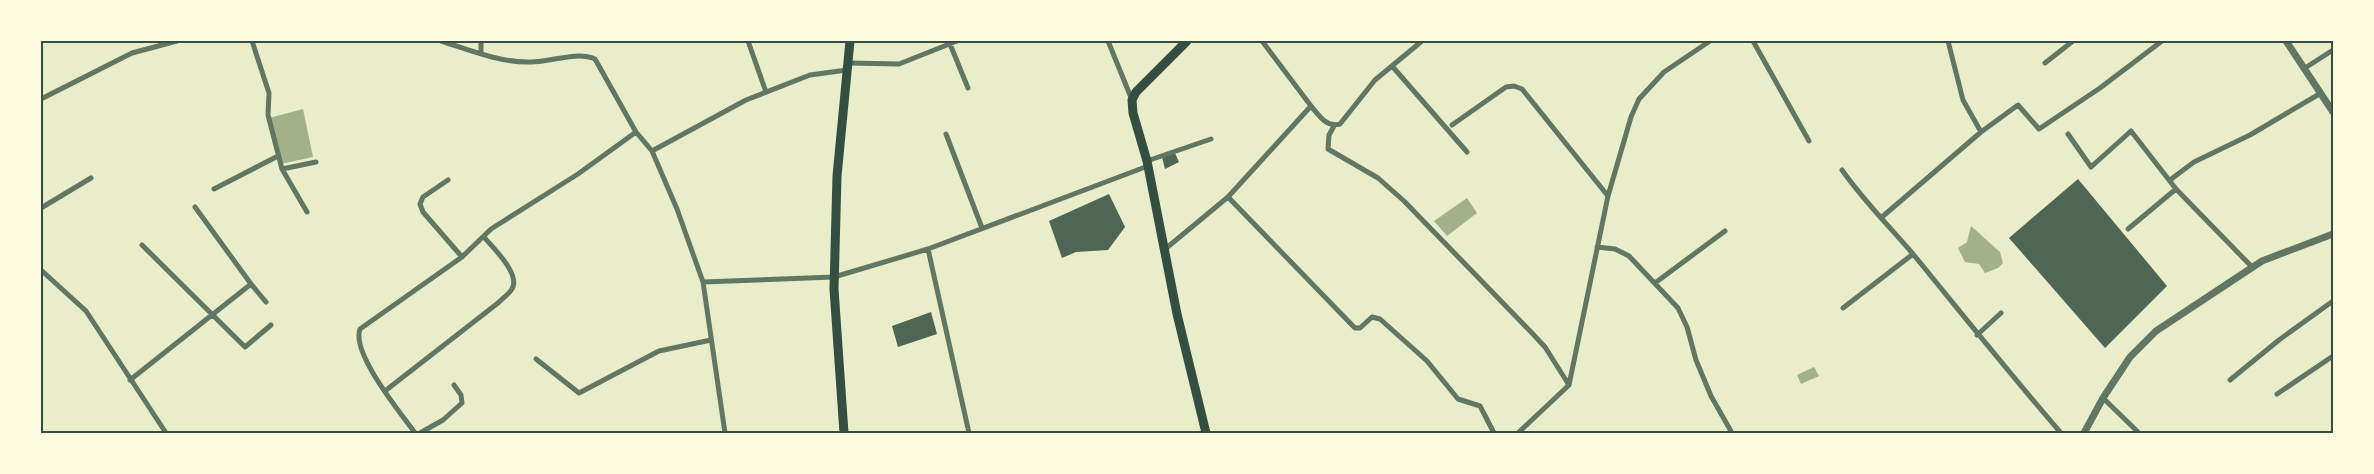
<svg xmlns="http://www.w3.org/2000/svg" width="2374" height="474" font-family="Roboto,sans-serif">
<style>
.water{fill:#a3b18a}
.building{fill:#4f6655}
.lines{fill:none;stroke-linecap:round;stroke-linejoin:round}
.minor{stroke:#617663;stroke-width:5}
.tertiary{stroke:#617663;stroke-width:7}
.secondary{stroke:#344e41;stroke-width:9}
.primary{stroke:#344e41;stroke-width:9}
.neatline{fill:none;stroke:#344e41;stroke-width:2}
</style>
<rect width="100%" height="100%" fill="#e9edc9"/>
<path class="water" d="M303,109L313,157L281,164L269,118Z
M1467,198L1477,213L1447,236L1434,221Z
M1971,226L2000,252L2003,263L1998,268L1985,273L1979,264L1965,262L1958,248L1967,242Z
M1814,367L1819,376L1801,384L1797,375Z"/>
<path class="building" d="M1175,153L1179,162L1165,169L1162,157Z
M2078,179L2167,286L2105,348L2009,238Z
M1109,194L1125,227L1108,250L1076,252L1062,258L1049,221Z
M931,312L937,334L898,347L892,326Z"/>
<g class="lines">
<path class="minor" d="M252,41L269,93L268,115L282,169L307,212
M441,41C469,50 501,63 531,62C552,62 576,51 595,59L636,132L652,151L677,209L703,282L725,433
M748,41L766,92
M1108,41L1132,100
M1753,41L1809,141
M1948,41L1963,100L1981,132L2018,105L2039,129L2100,88L2162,41
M950,44L968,88
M481,53V41
M848,63L899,64L957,41
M2045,63L2073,41
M1392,66L1467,152
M2305,68L2333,50
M41,99L132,53L177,41
M1311,106C1319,115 1326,128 1340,124L1375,80L1422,41
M1452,125L1506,87L1514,86L1522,89L1608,196
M1334,126L1329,135L1328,149L1378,178L1404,201L1531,332L1545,347L1569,385
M946,134L982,228
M2068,134L2091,167L2131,131L2176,189
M652,151L746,100L810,75L847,70
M1147,161L1211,139
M282,169L316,162
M1842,170C1863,200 1889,226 1913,254C1962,314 2010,374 2061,433
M448,180L423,197L420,204L423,212L462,257
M2170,180L2194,162L2250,135L2321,93
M214,189L278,156
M1228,197L1352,325L1355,328H1360L1372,317L1380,319L1427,361L1458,399L1480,406L1494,433
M195,207L251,284
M41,208L91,178
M1882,217L1981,132
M2128,229L2176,189L2252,267
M142,245L245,347L271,325
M1597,247L1615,249L1629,256L1678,308L1687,327L1696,360L1711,396L1732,433
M928,249L969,433
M1164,250L1228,197L1311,106L1262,41
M41,270L86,311L166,433
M703,282L834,277L928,249L1148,166
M1655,283L1725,231
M1843,308L1913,254
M1977,335L2001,313
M536,359L579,393L659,351L711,340
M130,380L251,284L266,302
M2230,380L2279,340L2333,301
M385,391L498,303C502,299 509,294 512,289C521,274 493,248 484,237
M2277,394L2333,356
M2103,398L2139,433
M415,433C400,412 351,353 360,329L462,257L491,229L578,174L636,132
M420,433L443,420L462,403L461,395L454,385
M1518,433L1569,385L1608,196L1631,117L1639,99L1664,72L1710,41"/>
<path class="tertiary" d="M2286,41L2333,112
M2084,433L2103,398L2130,357L2156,331L2262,261L2333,234"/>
<path class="secondary" d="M1187,41L1136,92L1132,100L1133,113L1147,161L1177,314L1206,433"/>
<path class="primary" d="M844,433L834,289L837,176L850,41"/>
</g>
<rect width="2374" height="474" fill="none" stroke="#fefae0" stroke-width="85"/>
<rect x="42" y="42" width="2290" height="390" class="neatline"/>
</svg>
